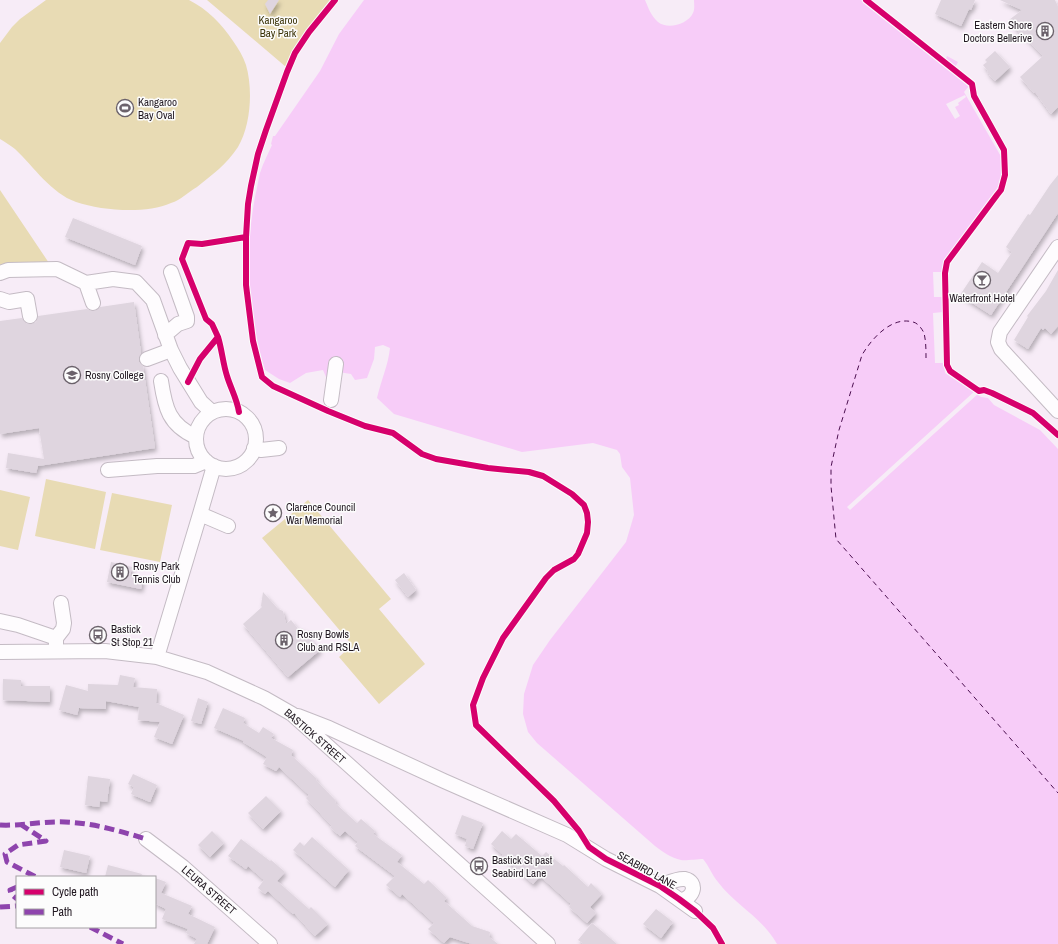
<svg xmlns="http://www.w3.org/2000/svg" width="1058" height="944" font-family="'Archivo Narrow',sans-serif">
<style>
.green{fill:#e8dbb4}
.water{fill:#f7ccf8}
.pier{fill:#f7ecf7}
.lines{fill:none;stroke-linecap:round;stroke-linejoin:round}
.ferry{stroke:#4b0e4f;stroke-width:1;stroke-dasharray:5 4;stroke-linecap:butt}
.building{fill:#dfd5df;filter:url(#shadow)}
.minor-casing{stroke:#c4bbc4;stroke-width:16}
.minor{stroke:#fefcfe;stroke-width:14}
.quiet{stroke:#8e44ad;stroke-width:5;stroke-dasharray:10 5;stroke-linecap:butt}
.cycleway-casing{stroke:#fcfcfc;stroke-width:8}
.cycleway{stroke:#d6006c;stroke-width:6}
.labels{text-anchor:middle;stroke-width:3;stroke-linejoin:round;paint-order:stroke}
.park-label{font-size:11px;fill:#3d360a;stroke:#fcfcfc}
.poi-label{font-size:11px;fill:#201720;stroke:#fcfcfc;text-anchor:start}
.street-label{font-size:11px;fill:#201720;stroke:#fcfcfc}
</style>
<defs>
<filter id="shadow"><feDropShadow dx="2" dy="3.5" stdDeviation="2" flood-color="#0004"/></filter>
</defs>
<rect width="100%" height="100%" fill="#f7ecf7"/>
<path class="green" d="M46,0H189C207,9 222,24 233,41C238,48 243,56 246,65C253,89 251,125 238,147C227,164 212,175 197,187C188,192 181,200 171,203C146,214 103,211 76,202C51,193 34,167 15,149C10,145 5,142 0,139V43L12,27L20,19Z
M207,0H330C313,21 297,42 286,67Z
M0,190L49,263L0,266Z
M46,479L106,492L95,549L35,536Z
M0,490L30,497L18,550L0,546Z
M112,493L172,505L160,562L100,550Z
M308,500L391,599L379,609L425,664L379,704L339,657L352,645L262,538Z"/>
<path class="water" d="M364,0H645C648,7 651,16 658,22C668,30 688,24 693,13C695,9 694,4 694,0H861L943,66L947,56L958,62L952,73L969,86L964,92L1003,160V177L996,194L947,258L942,272H933L934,297H943V312L933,313L935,363H944L945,373L981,397L988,398L994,405L1040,430L1058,449V944H777C762,917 736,906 718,882C712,875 709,866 703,859C697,859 685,861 681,860C671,858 663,852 655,846L537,743L528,732L523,714L524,694L533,665L550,640L626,542L634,515L630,478L622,467L620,454L617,450L593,443L522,452L394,414L377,398C381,380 388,366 390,348L383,345L375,347L374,359L367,378L355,380L351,374L332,371L331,376L326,377L323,370L306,373L290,383L279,379L265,370C248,315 244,255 255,197C257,189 258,181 260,173C263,163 268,154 272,145L271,144L273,136H275L320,71L339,34Z"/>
<path class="pier" d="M965,95L966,97L958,103L959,105L955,107L960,116L955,119L946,104Z
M976,390L979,393L850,510L847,507Z"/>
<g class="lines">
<path class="ferry" d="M926,358C926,350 926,341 924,333C922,329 918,323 913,322C892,316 872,338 862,355L839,430L831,467V486L836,539L1058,793"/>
</g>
<path class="building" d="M268,0H279L270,14L265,4Z
M941,0H975L971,10L969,9L961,26L935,14Z
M1000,0H1055L1058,7V107L1051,114L1035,92L1034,93L1020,77L1043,56L1023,35L1022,36L1009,20L1022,10Z
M995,51L1010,67L995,81L987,72L988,71L983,65L987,62L985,60Z
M1058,175V213L991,315L960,295L982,262L998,273L1012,252L1006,247L1028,214L1030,215L1050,185Z
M73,218L142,246L135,265L65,237Z
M1058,270V326L1051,334L1045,328L1043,330L1041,328L1028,349L1014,340L1028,317L1027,316L1046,291Z
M134,302L141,353L139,357V362L143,366L155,448L38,466L36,473L6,468L8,453L44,459L39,428L0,434V321L22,318L27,324H31L36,322L38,316L87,309L91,311H95L100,307Z
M111,562L132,567L130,576L143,579L141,589L107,582Z
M404,573L416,590L408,597L395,580Z
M263,592L278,609L283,611L286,624L291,620L299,630L302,628L320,650L288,677L243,624L262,607L261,606Z
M120,675L135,678L133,687L157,689L156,703L184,715L172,744L154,737L160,722L138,720L139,707L106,701V709L79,708L77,715L59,710L66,685L88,691V684L118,685Z
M3,679L21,680V686H50V702L3,700Z
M198,698L208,702L201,724L191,721Z
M223,708L245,718L243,723L259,733L263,727L274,734L271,738L293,750L291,755L317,779L316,780L336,801L335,803L357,823L361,819L375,831L373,834L402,855L397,862L424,884L428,880L447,898L444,901L472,926L490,932L489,937L498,944H472L450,937L444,943L428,929L434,923L402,894L400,897L386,885L395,876L355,846L358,842L345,831L340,836L330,827L332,826L306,798L309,795L279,767L276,771L263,764L267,757L243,742L244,741L214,728Z
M133,774L157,785L150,802L131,794L134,787L128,784Z
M88,776L110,779L107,802L100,801L99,807L85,805Z
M266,796L281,811L263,829L248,813Z
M462,815L483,823L473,849L465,846L467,839L455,834Z
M212,831L224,843L210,857L198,845Z
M502,831L511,839L516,834L542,856L546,852L563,866L564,865L588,887L591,883L602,894L590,907L596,913L587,923L569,907L571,904L540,876L533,884L502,856L503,855L491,844Z
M312,837L349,870L335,887L293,850L300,842L304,846Z
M241,839L270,861L271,860L285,872L277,881L309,909L311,907L328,924L315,936L294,913L293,914L268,891L265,894L258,888L264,880L248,866L246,869L228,856Z
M64,850L90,856L86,873L60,867Z
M108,865L142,874L141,877H105Z
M155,878L166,882L161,893L192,906L188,914L215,927L207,944H194L197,939L186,933L188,929L162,919L166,909L156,904L155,906Z
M656,909L673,922L661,938L643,924Z
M592,923L617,944H584L578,940Z"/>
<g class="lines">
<g class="minor-casing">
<path id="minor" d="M1058,247L1000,332L998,342L1001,349L1058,411
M0,273L8,270L57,269L86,283L113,279L136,282L153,300L171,350L180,368L201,402L212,412
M86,283L93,303
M0,299L9,302L27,299L30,316
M165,335L178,324L187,321V317L171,272
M147,359L171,350
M161,381C165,408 169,425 196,437
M331,400L336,364
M196 439a30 30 0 1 1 60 0a30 30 0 1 1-60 0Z
M254,448L261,450L279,448
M108,470L157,466H194L206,461
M200,514L228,526
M0,621L18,625L56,638
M56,646V638L63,629L64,623L61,603
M0,652L105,651L157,657L207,672L264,698L292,714L548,944
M157,657L200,514L214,466
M298,716L329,728L444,781L567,835L606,859L660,886L695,911
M146,839L183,867L270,944
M660,886C668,883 677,878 685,879C698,882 694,898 681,900"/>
</g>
<use href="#minor" class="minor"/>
<path class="quiet" d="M20,824L46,841L18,845L5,854L7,862L36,877
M0,825C22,826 43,821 65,822C93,823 120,831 146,839
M17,887L10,890L11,894L17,899
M0,907L17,906
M90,927L123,944"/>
<g class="cycleway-casing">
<path id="cycleway" d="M335,0L309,32L295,53L287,72L266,130L258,154L251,186L248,204L246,237V285L253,341L262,377L273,386L328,411L365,426L393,433L422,454L436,459L488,468L529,472L543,476L572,494L584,505L587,513L588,522L587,533L578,554L574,559L554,570L546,578L503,638L483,678L473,705L476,725L554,801L579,831L589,847L606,859L660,886L679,899L695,911L713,928L722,944
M866,0L972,84L974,96L1004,150L1005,175L1001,190L997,195L947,262L945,273L947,365L950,371L979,391L984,390L992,393L1033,413L1058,435
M218,337L212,324L206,319L182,259L188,243L202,244L246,237
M188,382L200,359L218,337C222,350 223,364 227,376C231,389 237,399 239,412"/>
</g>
<use href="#cycleway" class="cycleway"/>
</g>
<defs>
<g id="building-ring" transform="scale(0.9)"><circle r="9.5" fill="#fcfcfc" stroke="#6b626b" stroke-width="1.5"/><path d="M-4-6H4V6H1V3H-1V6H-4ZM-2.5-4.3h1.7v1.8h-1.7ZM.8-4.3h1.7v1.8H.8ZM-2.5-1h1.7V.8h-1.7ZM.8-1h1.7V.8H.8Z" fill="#6b626b"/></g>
<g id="stadium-ring" transform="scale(0.9)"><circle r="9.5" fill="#fcfcfc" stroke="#6b626b" stroke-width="1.5"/><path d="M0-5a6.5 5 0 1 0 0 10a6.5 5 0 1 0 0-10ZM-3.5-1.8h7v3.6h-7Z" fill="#6b626b"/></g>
<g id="bar-ring" transform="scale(0.9)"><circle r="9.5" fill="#fcfcfc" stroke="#6b626b" stroke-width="1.5"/><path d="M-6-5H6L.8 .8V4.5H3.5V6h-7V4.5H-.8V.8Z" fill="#6b626b"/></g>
<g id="university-ring" transform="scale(0.9)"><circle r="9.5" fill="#fcfcfc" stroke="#6b626b" stroke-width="1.5"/><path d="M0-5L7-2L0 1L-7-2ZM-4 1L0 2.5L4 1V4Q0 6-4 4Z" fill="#6b626b"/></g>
<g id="sight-ring" transform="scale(0.9)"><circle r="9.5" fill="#fcfcfc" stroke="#6b626b" stroke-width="1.5"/><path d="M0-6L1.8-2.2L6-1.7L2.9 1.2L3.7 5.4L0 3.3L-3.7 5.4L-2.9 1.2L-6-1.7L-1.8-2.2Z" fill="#6b626b"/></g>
<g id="bus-ring" transform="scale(0.9)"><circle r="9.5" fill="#fcfcfc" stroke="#6b626b" stroke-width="1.5"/><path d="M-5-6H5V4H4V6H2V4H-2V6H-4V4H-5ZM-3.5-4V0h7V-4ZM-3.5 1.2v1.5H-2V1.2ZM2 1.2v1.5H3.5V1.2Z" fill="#6b626b"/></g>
</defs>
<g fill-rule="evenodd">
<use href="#building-ring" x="1045" y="31"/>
<use href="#stadium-ring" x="125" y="108"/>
<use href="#bar-ring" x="982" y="280"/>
<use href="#university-ring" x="72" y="375"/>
<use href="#sight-ring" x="273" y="513"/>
<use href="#building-ring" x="120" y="572"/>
<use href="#bus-ring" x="98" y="635"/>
<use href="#building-ring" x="284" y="640"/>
<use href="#bus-ring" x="479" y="866"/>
</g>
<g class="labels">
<g class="park-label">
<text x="278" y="24">Kangaroo<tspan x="278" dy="13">Bay Park</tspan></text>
</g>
<g class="poi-label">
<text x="1032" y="29" text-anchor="end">Eastern Shore<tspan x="1032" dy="13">Doctors Bellerive</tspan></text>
<text x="138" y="106">Kangaroo<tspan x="138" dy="13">Bay Oval</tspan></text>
<text x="982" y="302" text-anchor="middle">Waterfront Hotel</text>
<text x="85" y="379">Rosny College</text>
<text x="286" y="511">Clarence Council<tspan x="286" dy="13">War Memorial</tspan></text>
<text x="133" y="570">Rosny Park<tspan x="133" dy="13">Tennis Club</tspan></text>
<text x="111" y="633">Bastick<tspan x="111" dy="13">St Stop 21</tspan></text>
<text x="297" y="638">Rosny Bowls<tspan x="297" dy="13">Club and RSLA</tspan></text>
<text x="492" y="864">Bastick St past<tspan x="492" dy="13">Seabird Lane</tspan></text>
</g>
<g class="street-label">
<text transform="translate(315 736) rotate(41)" y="4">BASTICK STREET</text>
<text transform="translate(647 870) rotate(29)" y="4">SEABIRD LANE</text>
<text transform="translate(209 890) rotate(41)" y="4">LEURA STREET</text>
</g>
</g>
<rect x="16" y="876" width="140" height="52" fill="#fcfcfc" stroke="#a4a0a4"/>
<rect x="24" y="889" width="20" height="6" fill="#d6006c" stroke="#a4a0a4"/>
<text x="52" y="896" font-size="12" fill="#201720">Cycle path</text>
<rect x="24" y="909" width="20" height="6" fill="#8e44ad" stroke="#a4a0a4"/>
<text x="52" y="916" font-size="12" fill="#201720">Path</text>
</svg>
